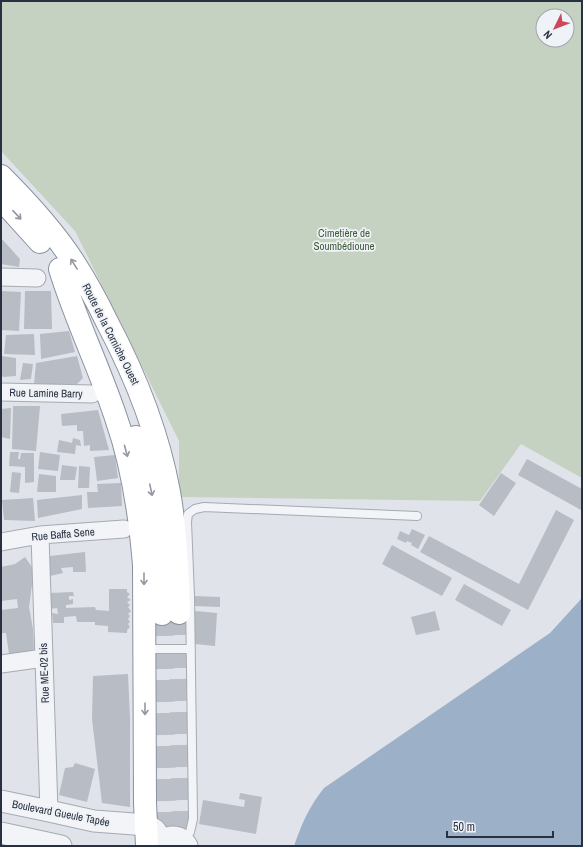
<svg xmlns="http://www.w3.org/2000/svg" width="583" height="847" font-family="'Archivo Narrow',sans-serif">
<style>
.green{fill:#c5d2c1;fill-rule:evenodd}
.water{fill:#9cb1c8}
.building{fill:#b7bcc5}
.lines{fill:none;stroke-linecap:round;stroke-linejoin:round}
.trunk-tunnel{stroke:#bbbfc7;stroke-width:22;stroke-dasharray:22 11;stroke-linecap:butt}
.service-casing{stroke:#a5aab3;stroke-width:10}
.minor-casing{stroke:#a5aab3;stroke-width:19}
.tertiary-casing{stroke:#a5aab3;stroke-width:23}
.trunk-casing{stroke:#88919f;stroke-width:24}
.service{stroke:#f3f4f7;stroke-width:8}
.minor{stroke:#f3f4f7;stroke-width:17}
.tertiary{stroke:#f3f4f7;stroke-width:21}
.trunk{stroke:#fff;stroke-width:22}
.oneway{stroke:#9498a0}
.labels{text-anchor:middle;stroke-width:3.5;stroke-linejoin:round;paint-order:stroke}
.park-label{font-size:11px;fill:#3d5b37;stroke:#eff2f6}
.street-label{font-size:11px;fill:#293140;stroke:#eff2f6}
</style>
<rect width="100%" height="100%" fill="#e0e3e9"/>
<path class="green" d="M1,1H582V478L521,444L480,501L179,497V441L75,231L1,151ZM543,16H567V40H543Z"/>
<path class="water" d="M582,598V846H294C302,823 309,807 324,788L550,633Z"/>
<path class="building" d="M1,238L20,259L19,267L1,264Z
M1,291L21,292L19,331L1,330Z
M25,291H51L52,329H24Z
M69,331L75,352L41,359L40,334Z
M34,334L35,355L4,354L6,335Z
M1,356L16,358V376L3,377L1,372Z
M77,356L83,378L77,384H34L36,363Z
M23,363L33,364L31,379L20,380Z
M13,406H40L36,451L12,449Z
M11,408L10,439L1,437V409Z
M98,410L109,450L90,451V445L84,446L83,431H77V425L62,426L61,414Z
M73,438L80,440L81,446L76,445L75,454L57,452L59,440L72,443Z
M10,452H19L18,459H20L21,453H34V482L25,483V467L9,466Z
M40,452L60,455L58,471L38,469Z
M115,455L118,478L97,481L94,457Z
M527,459L582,489L581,510L518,475Z
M62,465L77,467L75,480H60Z
M79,466L90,467L89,488H78Z
M12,472L21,473L19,493L10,492Z
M501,473L516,483L494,516L479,505Z
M39,474L56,476V492H37Z
M121,483L122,506L88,508L87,492H98L97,484Z
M82,495V509L38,518L37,500Z
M33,498L35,521L4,520L2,500Z
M556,510L574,520L528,610L420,552L429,536L519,584Z
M412,529L425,535L418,549L411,545L412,543L407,541L406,543L397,539L400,531L409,535Z
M392,545L452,578L442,596L382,564Z
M85,552L86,572H73V567L61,568L63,573L50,576V556Z
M25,557L34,570L29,607L33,629L34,651L9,654L6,633H1V610L18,608L17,599L1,601V567L15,564Z
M464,584L511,610L502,626L455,600Z
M109,589H127V592L130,594L127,597L131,600L127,602L130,605L128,607L131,611L128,614L130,616L128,619L130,622L128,624L130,627L127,630V633L108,632V626L95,625V622H77L76,616L64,617V623H53L52,613L58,614L57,608L50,609L49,593L73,592L74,596H69V600L73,599V604L66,605V608L95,607L96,610L109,611Z
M194,596L220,597V607L193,606Z
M195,611L217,613L215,646L195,644Z
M435,611L440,630L416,635L411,617Z
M128,674L130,719V807L102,803L92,719L93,676Z
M75,763L95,769L87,802L59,795L65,768L73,767Z
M240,793L262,797L256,834L199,824L203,800L244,807L245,800L239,799Z"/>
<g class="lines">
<path class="trunk-tunnel" d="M179,613L183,846
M162,614L166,846"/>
<g class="service-casing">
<path id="service" d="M146,649H191
M184,841L190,832L193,819L190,596L187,522L188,514L195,509L204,507L417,516"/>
</g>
<g class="minor-casing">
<path id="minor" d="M1,277L37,278
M1,392L92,394
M40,535L49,811
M1,542L40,535L124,529
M1,664L44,658"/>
</g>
<g class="tertiary-casing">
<path id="tertiary" d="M1,801L49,811L94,821L147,825L155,830L162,841
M1,833L61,846
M159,846C166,834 180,834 187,846"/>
</g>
<g class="trunk-casing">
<path id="trunk" d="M1,176C27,202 53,230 73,261C86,281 97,301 107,322C135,375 158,432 169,492C176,531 178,573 179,613
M1,199L40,242
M60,269C76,321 100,369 117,421C133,467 140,516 144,565L145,803L147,846
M136,437C156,498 162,550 162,614"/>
</g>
<use href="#service" class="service"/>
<use href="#minor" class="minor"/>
<use href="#tertiary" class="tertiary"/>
<use href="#trunk" class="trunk"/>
</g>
<defs><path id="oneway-shaft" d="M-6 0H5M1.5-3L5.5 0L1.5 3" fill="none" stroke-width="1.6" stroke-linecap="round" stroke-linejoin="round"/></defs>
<g class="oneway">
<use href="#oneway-shaft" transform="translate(17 215) rotate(47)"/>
<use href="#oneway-shaft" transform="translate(74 264) rotate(-122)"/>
<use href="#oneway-shaft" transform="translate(126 451) rotate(75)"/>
<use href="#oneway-shaft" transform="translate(151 490) rotate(78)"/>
<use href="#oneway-shaft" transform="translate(144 579) rotate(90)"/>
<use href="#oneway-shaft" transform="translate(145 709) rotate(90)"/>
</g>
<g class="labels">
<g class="park-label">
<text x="344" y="237">Cimetière de<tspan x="344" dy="13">Soumbédioune</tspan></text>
</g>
<g class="street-label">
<text transform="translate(111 334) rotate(63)" y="4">Route de la Corniche Ouest</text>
<text transform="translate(46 393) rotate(1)" y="4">Rue Lamine Barry</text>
<text transform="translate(63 534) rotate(-5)" y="4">Rue Baffa Sene</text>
<text transform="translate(44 673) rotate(-92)" y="4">Rue ME-02 bis</text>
<text transform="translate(61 813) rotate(11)" y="4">Boulevard Gueule Tapée</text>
</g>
</g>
<rect width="583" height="847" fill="none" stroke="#293140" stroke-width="4"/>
<g transform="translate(555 28) rotate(227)"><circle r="19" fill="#eff2f6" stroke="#a0a5ad"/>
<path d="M0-3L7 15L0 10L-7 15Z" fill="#cb485a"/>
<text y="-6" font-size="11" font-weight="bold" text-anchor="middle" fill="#293140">N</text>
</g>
<path d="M447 831v6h106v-6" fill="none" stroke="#293140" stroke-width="2"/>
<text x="453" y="831" font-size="12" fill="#293140" stroke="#eff2f6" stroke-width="3" paint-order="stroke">50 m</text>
</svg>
